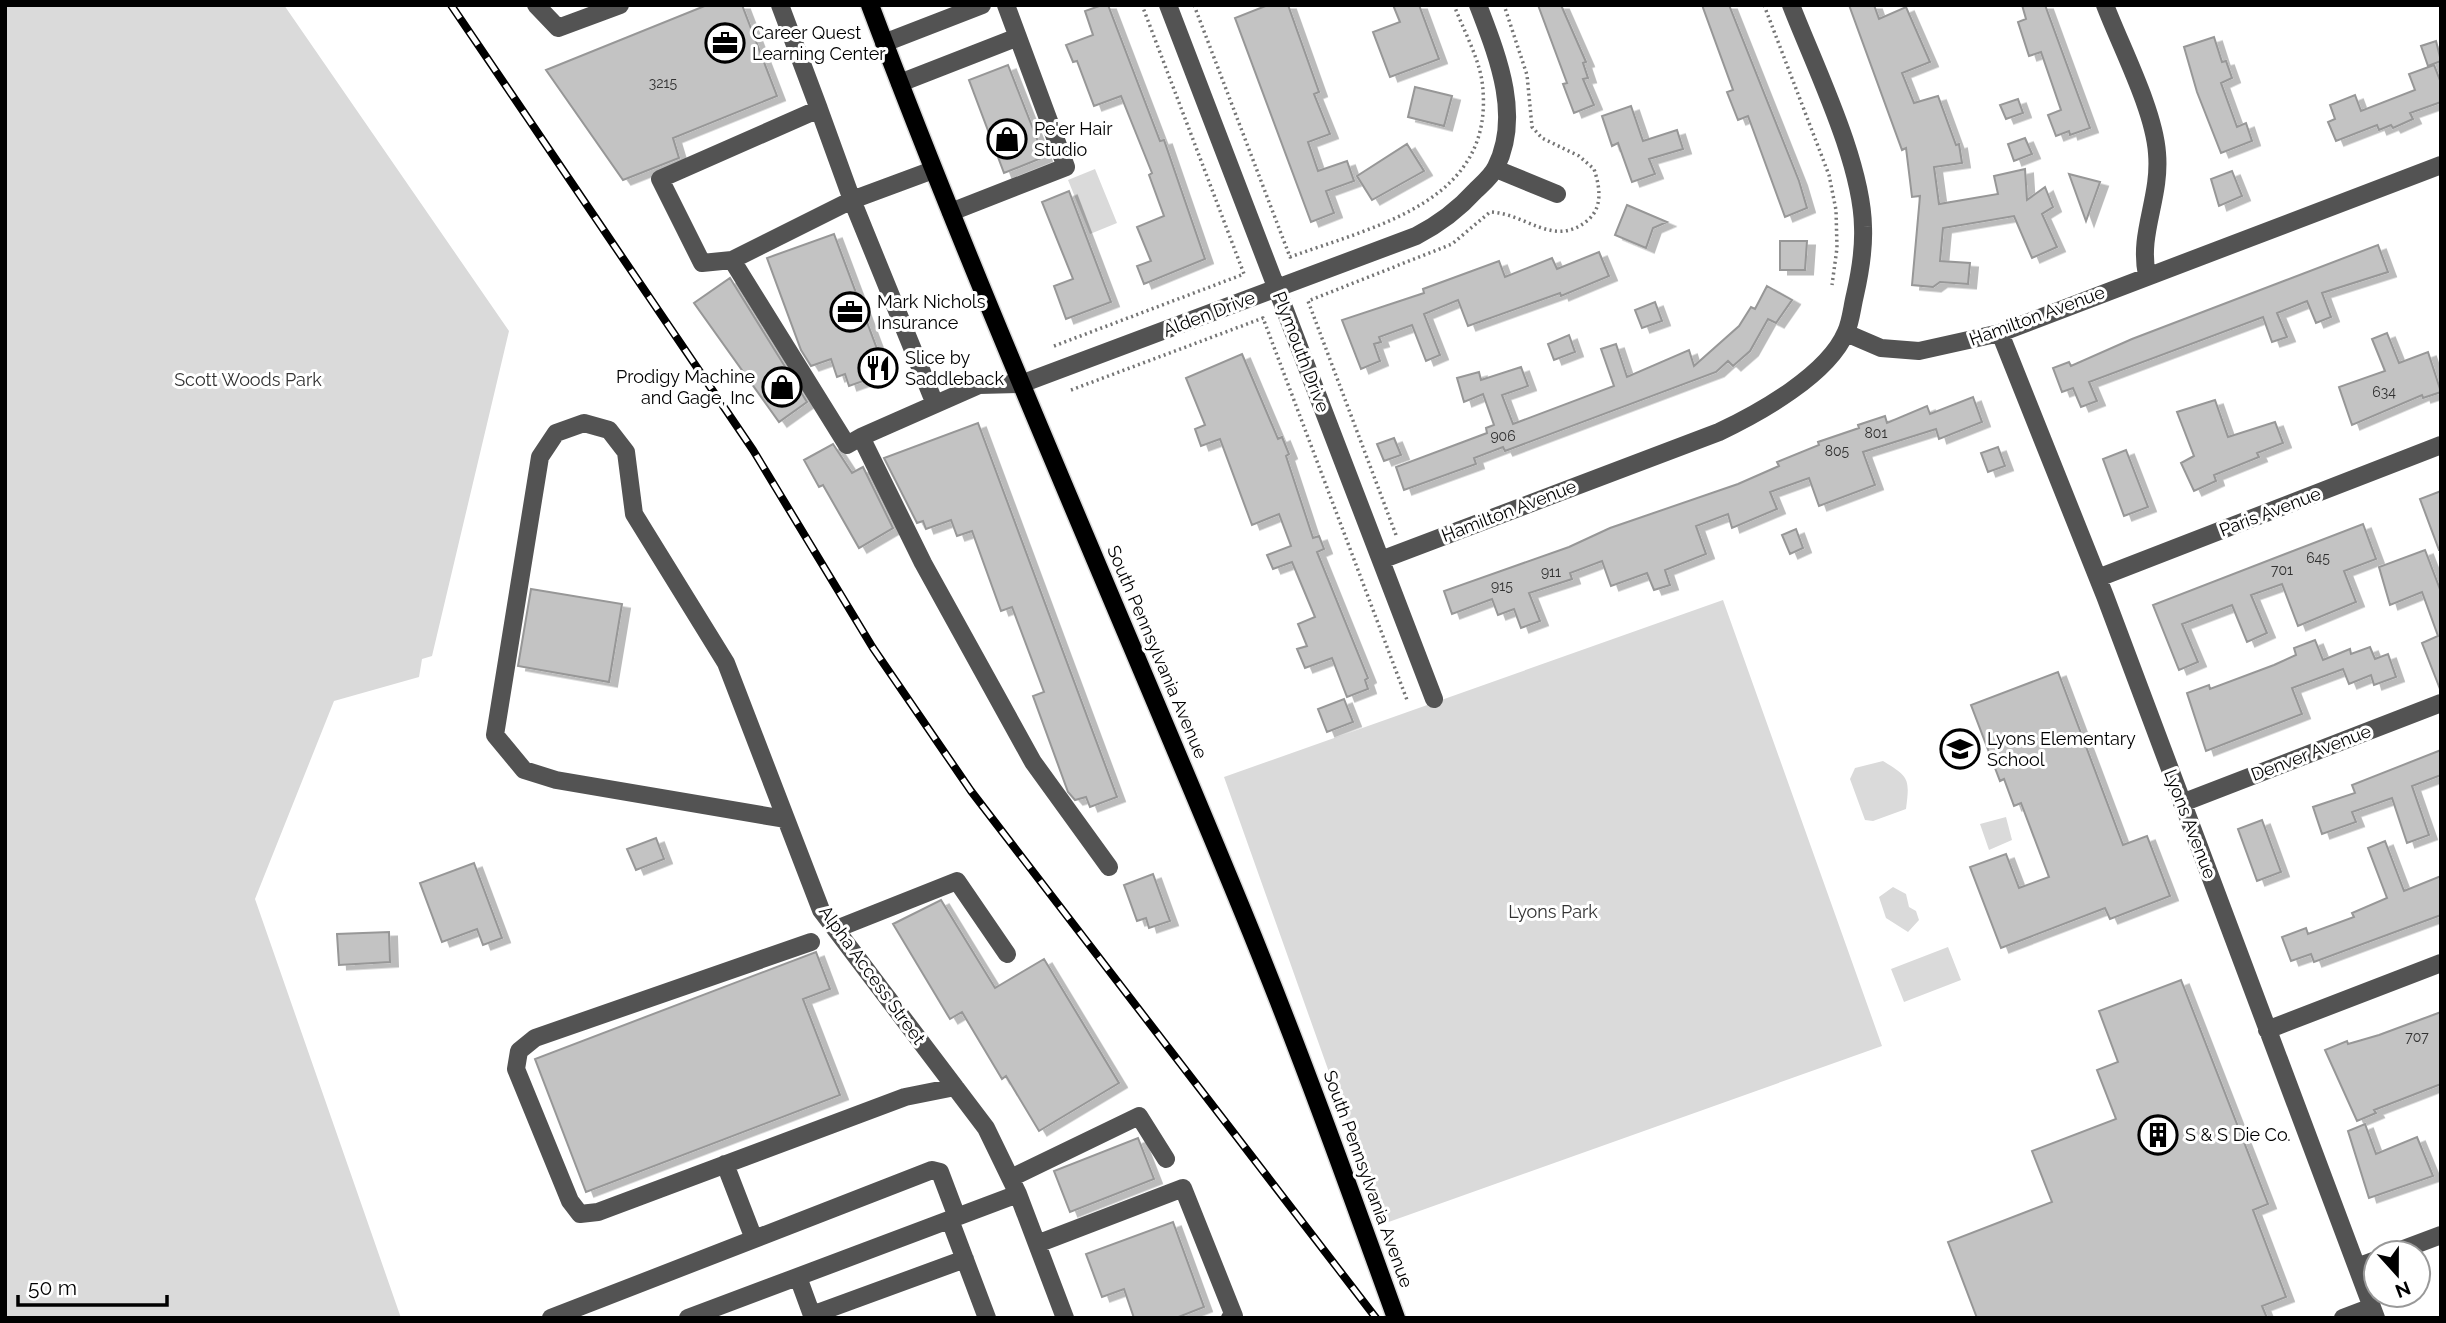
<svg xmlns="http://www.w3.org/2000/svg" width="2446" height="1323" font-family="Raleway,sans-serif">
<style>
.green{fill:#dadada}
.building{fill:#c3c3c3;stroke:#979797;stroke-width:2;filter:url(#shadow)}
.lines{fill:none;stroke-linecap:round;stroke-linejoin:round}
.major-casing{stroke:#dbdbdb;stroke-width:21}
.path{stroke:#757575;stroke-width:3.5;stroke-dasharray:2 3.5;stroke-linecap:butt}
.minor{stroke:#535353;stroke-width:18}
.major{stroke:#000;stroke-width:18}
.rail-casing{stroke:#000;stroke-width:8}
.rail{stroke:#fff;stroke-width:5;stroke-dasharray:16;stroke-linecap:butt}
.labels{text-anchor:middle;stroke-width:6;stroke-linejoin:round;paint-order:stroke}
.number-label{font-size:14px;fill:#313131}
.poi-label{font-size:18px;fill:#000;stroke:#fff;text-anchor:start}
.street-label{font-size:18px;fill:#000;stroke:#fff}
.park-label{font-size:18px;fill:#313131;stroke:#fff}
</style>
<defs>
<filter id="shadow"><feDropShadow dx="8" dy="4.5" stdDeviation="0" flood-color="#0004"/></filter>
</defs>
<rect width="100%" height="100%" fill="#fff"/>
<path class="green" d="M5,5H284L509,331L432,656L422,659L419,677L334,701L255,899L401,1318H5Z
M1095,169L1117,223L1090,234L1068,180Z
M1723,600L1882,1046L1383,1224L1224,777Z
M1883,761C1909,777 1910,778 1906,809L1873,821L1865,820L1850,779L1855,768Z
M2006,817L2012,840L1989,850L1980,824Z
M1893,887L1906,894L1909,907L1916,911L1919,920L1908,932L1886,918L1879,897Z
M1948,947L1961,980L1904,1002L1891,969Z"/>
<path class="building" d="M707,5H742L777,96L673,138L679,158L623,180L546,70Z
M1102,5H1108L1160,141L1164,140L1205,259L1144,284L1137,266L1151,261L1137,227L1164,216L1149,175L1152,173L1121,96L1094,106L1077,61L1073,62L1066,45L1093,35L1085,11Z
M1268,5H1288L1319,92L1314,94L1330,134L1308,142L1318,171L1347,161L1354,181L1326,191L1334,213L1311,222L1235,18Z
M1393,5H1419L1439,59L1390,77L1373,32L1400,22Z
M1538,5H1561L1586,62L1583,63L1588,78L1583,79L1594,105L1574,113L1563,84L1567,83Z
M1702,5H1729L1799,181L1807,208L1785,217L1748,116L1738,120L1727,92L1733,90Z
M1849,5H1874L1879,19L1906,7L1930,62L1902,73L1914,103L1938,96L1956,145L1959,144L1962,163L1934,167L1939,204L1998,194L1994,176L2025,169L2027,200L2045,187L2053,207L2042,214L2057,247L2032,258L2014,216L1943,228L1940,261L1970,263L1968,284L1940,282L1933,287L1912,285L1920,196L1912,197L1906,148L1902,150Z
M2022,5H2045L2090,128L2070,135L2069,131L2056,136L2048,115L2061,110L2041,52L2029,56L2018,22L2026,19Z
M2214,37L2222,62L2226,61L2232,78L2221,83L2237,127L2246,123L2252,141L2221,153L2197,92L2184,47Z
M2436,41L2441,61L2428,66L2421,46Z
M1008,65L1044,157L1004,173L969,80Z
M2434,65L2441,83V102L2410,113L2413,119L2393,128L2391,125L2379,130L2377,125L2336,141L2328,122L2335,119L2330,105L2355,95L2361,111L2415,90L2409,74Z
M1415,87L1452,96L1444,126L1408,117Z
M2018,99L2023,113L2006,119L2000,105Z
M1631,106L1643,141L1677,130L1683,149L1649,159L1655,174L1632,182L1618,143L1612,146L1602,116Z
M2025,138L2032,154L2014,161L2008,144Z
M1407,144L1424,171L1372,200L1357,176Z
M2232,171L2242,196L2219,206L2211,179Z
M2069,174L2100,182L2086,221Z
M1069,191L1111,302L1066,319L1054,286L1073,279L1042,202Z
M1627,205L1667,222L1653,228L1646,248L1615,235Z
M834,234L886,373L849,386L845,374L837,377L831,359L811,366L801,350L767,258Z
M1780,241H1807L1805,270H1780Z
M2378,245L2388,272L2322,293L2331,317L2316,323L2307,301L2277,313L2287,337L2272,342L2263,317L2089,382L2097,401L2081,407L2073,388L2062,392L2053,368L2069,362L2071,366L2132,339Z
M1599,252L1609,276L1561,296L1560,293L1468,326L1458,300L1424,314L1440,355L1426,361L1412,325L1379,337L1381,342L1374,344L1380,361L1361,369L1342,320L1424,293L1423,289L1499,261L1505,277L1552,258L1557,269Z
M730,278L807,402L779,422L694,303Z
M1767,286L1792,300L1776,323L1768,319L1750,351L1733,366L1728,361L1716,372L1505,451L1503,447L1474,458L1476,464L1404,490L1396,467L1487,433L1486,428L1494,425L1483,394L1464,402L1457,378L1479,372L1481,380L1521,367L1528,386L1502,395L1513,424L1614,386L1601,349L1616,344L1627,377L1689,350L1694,366L1739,326L1751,307L1755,309Z
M1655,302L1662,321L1642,328L1635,310Z
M2387,333L2399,363L2428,352L2441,392L2423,398L2422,395L2352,425L2339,387L2385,371L2372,339Z
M1569,335L1575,352L1554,360L1548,344Z
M1242,354L1278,439L1282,437L1289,454L1286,456L1313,538L1319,536L1324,549L1317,552L1368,678L1365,680L1368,689L1347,697L1332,658L1305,668L1297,649L1307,646L1298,624L1315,617L1292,562L1273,569L1267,555L1291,546L1279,514L1252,525L1220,439L1201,446L1195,429L1205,425L1186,378Z
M1973,397L1982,422L1939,439L1936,429L1863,452L1875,485L1819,506L1809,478L1770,492L1777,509L1732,528L1728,514L1696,526L1706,554L1665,570L1670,585L1654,590L1647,573L1611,586L1602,561L1570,573L1572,579L1529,593L1540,621L1521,628L1514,609L1498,615L1492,599L1452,614L1444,591L1569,547L1610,528L1738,484L1779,466L1777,462L1819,445L1818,442L1859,428L1858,425L1885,416L1887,423L1927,406L1930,414Z
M2215,400L2228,437L2275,422L2283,443L2257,453L2259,457L2214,475L2216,481L2194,491L2181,463L2194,456L2177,412Z
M978,423L1117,797L1090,807L1086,797L1075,800L1068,792L1033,696L1044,692L1012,607L1001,611L972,531L957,536L951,520L926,529L923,521L917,523L884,458Z
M1394,438L1401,455L1384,461L1377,444Z
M833,444L852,473L863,467L893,528L859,548L823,485L819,487L804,460Z
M1998,447L2005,466L1988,472L1981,453Z
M2126,450L2148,507L2124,516L2103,459Z
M2441,491V550H2439L2420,499Z
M2363,524L2376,559L2344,571L2356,602L2298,626L2282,584L2251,595L2267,633L2247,642L2232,605L2182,624L2198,662L2179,670L2153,605Z
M1796,529L1803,548L1790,554L1782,535Z
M2425,550L2441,592L2440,689L2422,643L2438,636L2422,592L2390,605L2379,567Z
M531,589L622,604L609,682L518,666Z
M2315,640L2323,660L2350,649L2351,654L2370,647L2375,659L2388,654L2396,677L2374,685L2371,675L2349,684L2343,669L2292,688L2302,714L2206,751L2187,693L2209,685L2210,689L2274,665L2296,655L2294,648Z
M2058,672L2123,845L2147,836L2170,896L2110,919L2105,908L2001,948L1970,867L2006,854L2019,888L2049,877L2021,803L2014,806L2004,779L2000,781L1971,705Z
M1344,699L1353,722L1327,732L1318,709Z
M2441,750V775L2412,786L2429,835L2407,843L2392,798L2352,812L2356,822L2322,834L2313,807L2355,793L2352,785Z
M2262,820L2281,872L2257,881L2238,829Z
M656,838L664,859L636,870L627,849Z
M2385,841L2404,891L2441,876V915L2314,962L2311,954L2291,961L2282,937L2306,928L2308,934L2354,917L2352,913L2387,898L2368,848Z
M474,863L502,938L483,945L477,929L442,942L420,883Z
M1153,874L1170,921L1149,928L1146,918L1137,921L1124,885Z
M941,900L995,988L1044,959L1119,1083L1039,1131L1006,1076L1002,1079L962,1012L950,1019L893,924Z
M389,932L390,962L339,965L337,934Z
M816,952L830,989L803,999L840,1095L586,1192L535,1059Z
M2181,980L2268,1204L2253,1210L2286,1297L2262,1306L2267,1318H1977L1948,1242L2052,1202L2032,1151L2116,1119L2097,1070L2118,1062L2099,1011Z
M2441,1012V1084L2374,1110L2376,1113L2357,1121L2325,1050L2347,1041L2348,1044L2379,1035Z
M2365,1124L2376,1154L2417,1137L2433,1176L2369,1198L2348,1131Z
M1138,1138L1154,1179L1070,1212L1054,1171Z
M1173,1222L1204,1307L1176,1318H1134L1124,1289L1102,1297L1086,1254Z"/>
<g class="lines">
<g class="major-casing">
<path id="major" d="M870,5C985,311 1119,610 1243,912C1298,1046 1347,1182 1396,1318"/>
</g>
<path class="path" d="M1194,5L1290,257C1378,225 1498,201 1482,81C1478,56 1463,29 1454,5
M1764,5L1829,175L1836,210L1837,248L1832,285
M1054,346L1244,274L1142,5
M1071,390L1263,318L1407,700
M1396,535L1308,301L1452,244L1490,212C1526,213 1554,249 1588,220C1603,207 1600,187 1594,169L1579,156L1542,138L1532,127L1527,75L1504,5"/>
<path class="minor" d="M536,5L558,28L620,5
M780,5L819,109
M1168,5L1434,699
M2105,5C2121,47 2154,110 2157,153C2161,198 2138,233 2147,275
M884,43L982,5
M900,83L1018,37
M1496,169L1557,194
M933,170L852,200L935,404
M951,212L1066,167L1006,5
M732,260L702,263L660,179L819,109L852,200L732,260L847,445L861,437
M1846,333L1881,348L1919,351L2000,333L2441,165
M2000,333L2105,596L2376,1318
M1381,560L1719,432C1759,413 1828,375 1846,332C1851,321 1852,307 1855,295C1860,273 1864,250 1863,227C1862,162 1815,67 1791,5
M2098,578L2441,445
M2182,803L2441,703
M785,819L556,780L524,770L495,735L540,457L556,433L584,423L609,430L626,452L634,514L726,663L821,910L986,1128L1018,1194L1065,1318
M1109,867L1033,762L923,563L861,437L979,385L1021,384L1416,236C1439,224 1457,211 1475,191C1482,184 1492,176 1496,167C1522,115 1497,55 1478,5
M836,929L957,881L1007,954
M811,942L535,1038L519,1051L516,1069L570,1201L580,1214L598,1212L905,1097L955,1087
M2267,1030L2441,963
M725,1164L754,1239
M1011,1178L1139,1116L1166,1159
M950,1220L987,1318
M1037,1244L1183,1188L1234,1316L1230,1318
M2393,1253L2441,1235
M2357,1267L2376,1260
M798,1277L813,1318
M812,1315L965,1259
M551,1318L932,1170L940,1172L957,1217
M688,1318L1018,1194
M2343,1318L2372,1307"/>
<use href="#major" class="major"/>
<g class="rail-casing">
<path id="rail" d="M451,5L753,450L873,648L971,791L1376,1318"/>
</g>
<use href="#rail" class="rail"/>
</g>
<defs>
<g id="office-ring" transform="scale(2.0125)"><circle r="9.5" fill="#fff" stroke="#000" stroke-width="1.5"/><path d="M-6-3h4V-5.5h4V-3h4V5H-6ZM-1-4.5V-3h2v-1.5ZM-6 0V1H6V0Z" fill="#000"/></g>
<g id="shop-ring" transform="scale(2.0125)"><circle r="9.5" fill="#fff" stroke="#000" stroke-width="1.5"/><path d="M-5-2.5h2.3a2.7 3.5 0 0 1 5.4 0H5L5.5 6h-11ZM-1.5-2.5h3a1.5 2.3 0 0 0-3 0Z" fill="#000"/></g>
<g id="restaurant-ring" transform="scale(2.0125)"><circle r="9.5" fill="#fff" stroke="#000" stroke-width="1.5"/><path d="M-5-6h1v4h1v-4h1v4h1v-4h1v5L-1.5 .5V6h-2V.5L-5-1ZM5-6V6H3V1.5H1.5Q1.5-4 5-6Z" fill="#000"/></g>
<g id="school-ring" transform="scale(2.0125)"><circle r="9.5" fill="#fff" stroke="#000" stroke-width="1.5"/><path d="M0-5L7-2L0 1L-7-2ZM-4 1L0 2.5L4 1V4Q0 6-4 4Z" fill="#000"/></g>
<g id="building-ring" transform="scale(2.0125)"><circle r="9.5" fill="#fff" stroke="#000" stroke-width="1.5"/><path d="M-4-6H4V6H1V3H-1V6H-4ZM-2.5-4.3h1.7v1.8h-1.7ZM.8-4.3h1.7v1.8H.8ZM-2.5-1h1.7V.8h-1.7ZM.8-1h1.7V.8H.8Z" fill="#000"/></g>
</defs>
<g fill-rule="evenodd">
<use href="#office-ring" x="725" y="43"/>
<use href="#shop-ring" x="1007" y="139"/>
<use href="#office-ring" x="850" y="312"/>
<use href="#restaurant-ring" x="878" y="368"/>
<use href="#shop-ring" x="782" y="387"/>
<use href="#school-ring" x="1960" y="749"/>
<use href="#building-ring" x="2158" y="1135"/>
</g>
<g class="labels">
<g class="number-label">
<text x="663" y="88">3215</text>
<text x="2384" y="397">634</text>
<text x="1876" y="438">801</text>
<text x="1503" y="441">906</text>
<text x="1837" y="456">805</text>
<text x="2318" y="563">645</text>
<text x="2282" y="575">701</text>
<text x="1551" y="577">911</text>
<text x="1502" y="591">915</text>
<text x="2417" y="1042">707</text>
</g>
<g class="poi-label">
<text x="752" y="39">Career Quest<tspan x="752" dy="21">Learning Center</tspan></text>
<text x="1034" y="135">Pe'er Hair<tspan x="1034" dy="21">Studio</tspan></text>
<text x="877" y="308">Mark Nichols<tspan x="877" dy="21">Insurance</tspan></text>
<text x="905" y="364">Slice by<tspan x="905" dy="21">Saddleback</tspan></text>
<text x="755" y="383" text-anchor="end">Prodigy Machine<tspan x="755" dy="21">and Gage, Inc</tspan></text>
<text x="1987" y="745">Lyons Elementary<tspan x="1987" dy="21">School</tspan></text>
<text x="2185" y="1141">S &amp; S Die Co.</text>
</g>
<g class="street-label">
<text transform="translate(1209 314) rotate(-21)" y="6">Alden Drive</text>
<text transform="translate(2037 316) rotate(-20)" y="6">Hamilton Avenue</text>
<text transform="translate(1301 352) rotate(69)" y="6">Plymouth Drive</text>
<text transform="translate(1509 511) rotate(-21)" y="6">Hamilton Avenue</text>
<text transform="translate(2270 512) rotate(-21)" y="6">Paris Avenue</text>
<text transform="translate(1157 652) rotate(67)" y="6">South Pennsylvania Avenue</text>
<text transform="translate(2311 753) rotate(-21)" y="6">Denver Avenue</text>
<text transform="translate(2190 824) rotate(69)" y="6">Lyons Avenue</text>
<text transform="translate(872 975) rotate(54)" y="6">Alpha Access Street</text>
<text transform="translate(1368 1179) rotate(70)" y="6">South Pennsylvania Avenue</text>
</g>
<g class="park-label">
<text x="248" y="386">Scott Woods Park</text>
<text x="1553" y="918">Lyons Park</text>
</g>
</g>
<rect width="2446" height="1323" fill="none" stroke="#000000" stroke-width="14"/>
<g transform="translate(2397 1274) rotate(159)"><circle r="33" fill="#ffffff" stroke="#999999" stroke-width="2"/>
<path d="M0-5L12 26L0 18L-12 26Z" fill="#000000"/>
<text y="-10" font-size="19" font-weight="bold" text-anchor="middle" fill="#000000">N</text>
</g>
<path d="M18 1295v10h149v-10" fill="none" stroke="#000000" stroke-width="3.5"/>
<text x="28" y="1295" font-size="21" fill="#000000" stroke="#ffffff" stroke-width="5" paint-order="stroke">50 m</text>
</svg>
